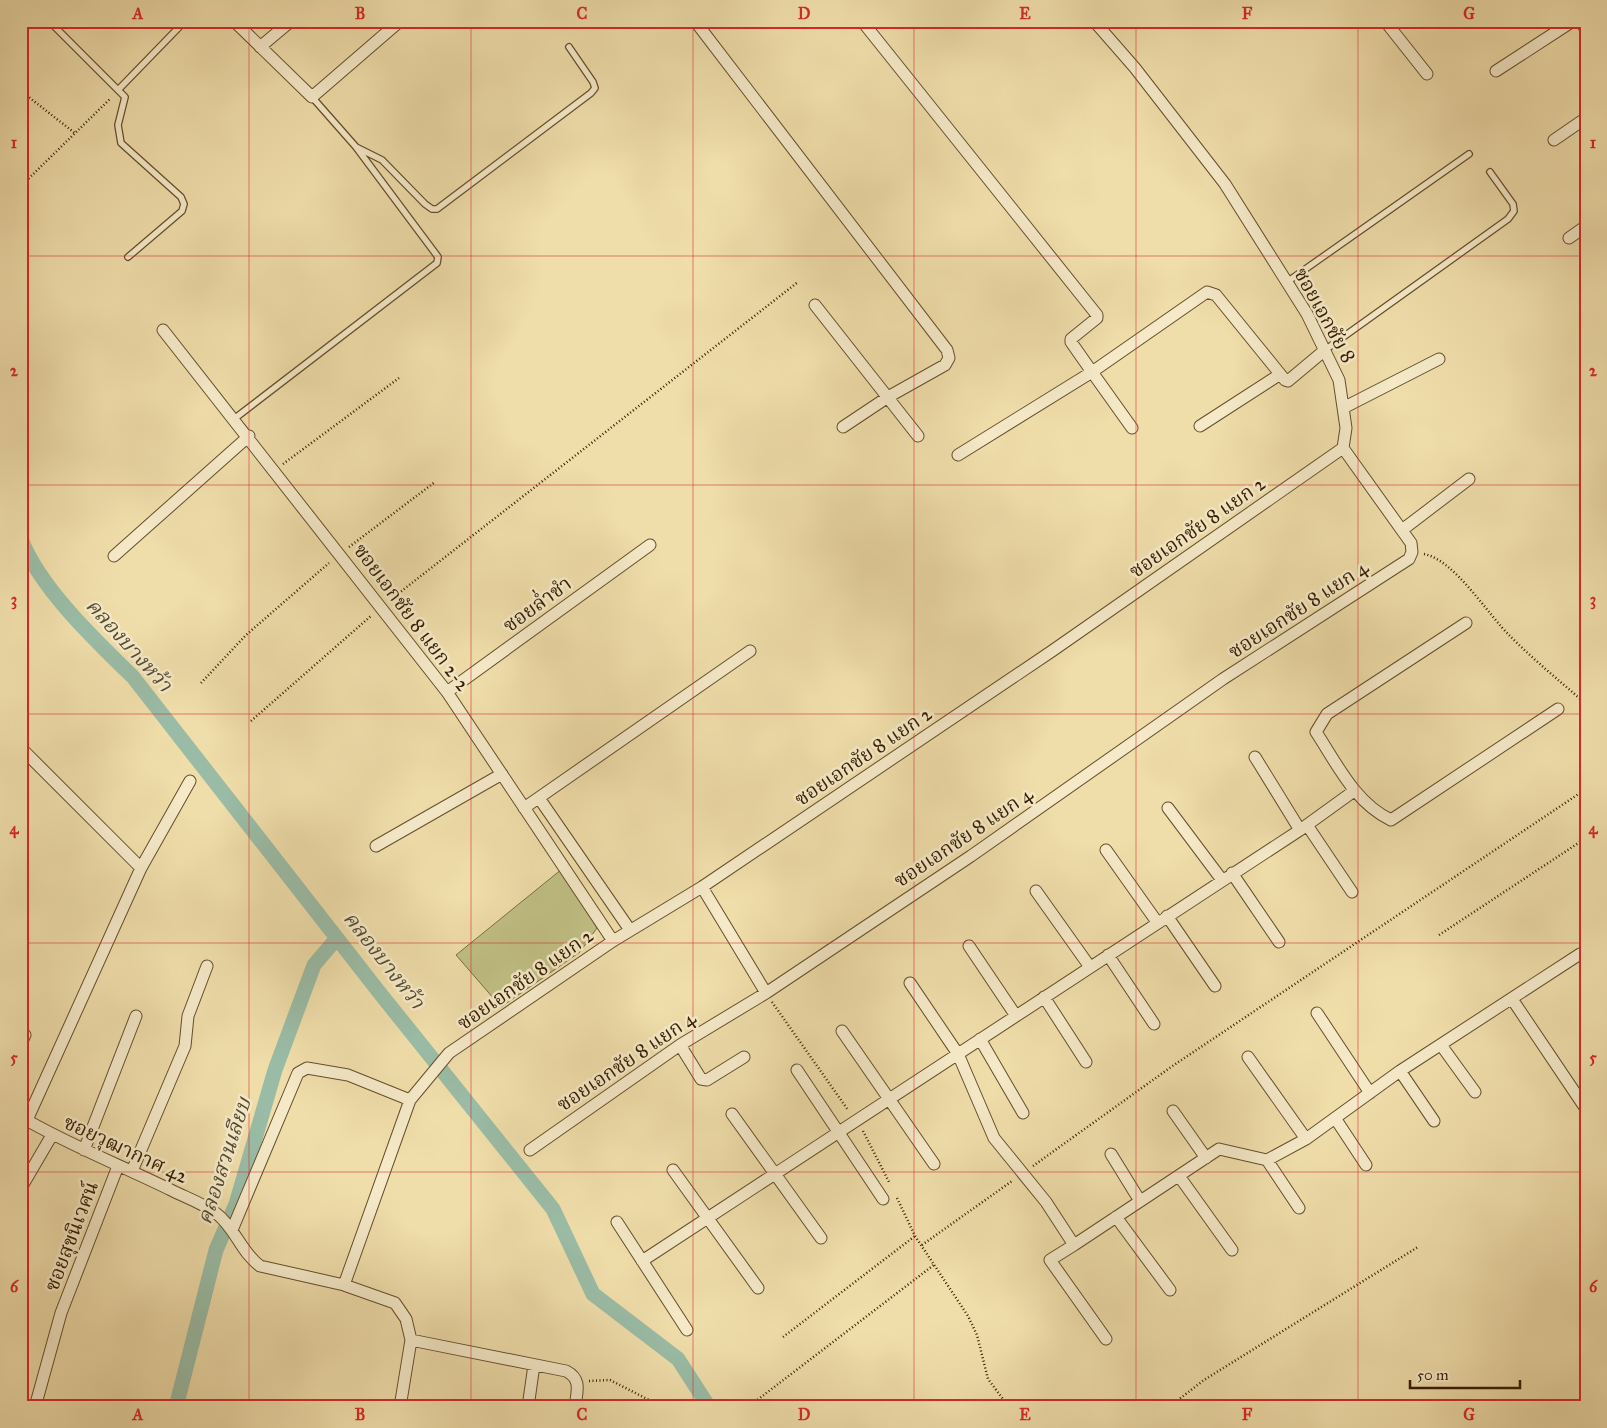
<svg xmlns="http://www.w3.org/2000/svg" width="1607" height="1428" font-family="'IM FELL Great Primer','Noto Serif Thai',serif">
<style>
.green{fill:#c0bf84;stroke:#7b6e42}
.lines{fill:none;stroke-linecap:round;stroke-linejoin:round}
.canal{stroke:#9abca6;stroke-width:15}
.service-casing{stroke:#644e2b;stroke-width:8}
.minor-casing{stroke:#644e2b;stroke-width:13}
.path{stroke:#361e01;stroke-width:2.5;stroke-dasharray:1 2.5;stroke-linecap:butt}
.service{stroke:#f5e9c8;stroke-width:5.5}
.minor{stroke:#f5e9c8;stroke-width:11}
.grid{fill:none;stroke:#d62828;stroke-width:1;stroke-opacity:0.55}
.labels{text-anchor:middle;stroke-width:5;stroke-linejoin:round;paint-order:stroke}
.street-label{font-size:20px;fill:#361e01;stroke:#f5e9c8}
.water-label{font-size:21px;font-style:italic;fill:#544d33;stroke:#f5e9c8}
.neatline{fill:none;stroke:#d62828;stroke-width:2}
.grid-label{font-size:16px;text-anchor:middle;font-weight:bold;fill:#d62828}
</style>
<rect width="100%" height="100%" fill="#efddaa"/>
<filter id="stains"><feTurbulence type="fractalNoise" baseFrequency=".004" numOctaves="4"/><feColorMatrix values="0 0 0 0 .2 0 0 0 0 .09 0 0 0 0 .02 0 0 0 .5 -.17"/></filter>
<radialGradient id="worn" r=".72"><stop offset=".6" stop-color="#630" stop-opacity="0"/><stop offset="1" stop-color="#630" stop-opacity=".3"/></radialGradient>
<path class="green" d="M562,869L597,928L580,952L501,1007L456,955Z"/>
<g class="lines">
<path class="canal" d="M21,539C40,588 95,640 133,677L379,992L553,1209L593,1294L678,1359L709,1407
M176,1407L216,1250L236,1204L275,1070L314,965L337,938"/>
<g class="service-casing">
<path id="service" d="M49,21L125,97L118,125L121,143L181,197L184,204L182,211L128,257
M1577,21L1586,34
M119,89L185,21
M356,147L382,160L425,204L432,209H437L591,93L595,88L593,82L569,47
M1287,282L1469,154
M1325,350L1508,219L1514,211L1513,204L1490,172
M234,419L437,263L438,257L356,147L312,97"/>
</g>
<g class="minor-casing">
<path id="minor" d="M234,21L312,97L400,21
M695,21L947,350L949,358L945,365L888,397L843,427
M862,21L1097,315V318L1071,339V342L1092,372L958,455
M1385,21L1427,74
M260,47L291,21
M1496,71L1573,21
M1554,140L1586,118
M1569,238L1586,226
M815,305L918,436
M163,330L447,692L613,941
M1345,407L1439,359
M1200,426L1279,375
M1132,428L1092,372L1207,292L1216,295L1285,380L1288,381L1325,350
M1402,530L1469,479
M114,556L249,436
M1466,623L1327,714L1316,732C1337,764 1355,803 1391,820L1558,709
M447,692L650,545
M21,748L141,868
M1255,757L1300,830
M539,798L630,930
M524,808L750,651
M1168,808L1222,880
M1307,825L1352,892
M376,846L502,774
M1106,850L1157,922
M1232,873L1279,942
M702,887L766,993
M1036,891L1090,967
M1167,916L1215,986
M969,946L1016,1016
M1108,955L1154,1024
M910,983L958,1054L994,1138L1046,1202L1074,1245L1219,1149L1267,1160L1306,1139L1400,1071L1580,954
M1044,997L1086,1062
M1512,999L1586,1109
M1317,1013L1370,1093
M842,1031L934,1164
M980,1039L1023,1113
M21,1043L25,1035
M680,1045L701,1079L707,1080L744,1057
M1441,1045L1475,1092
M1248,1057L1306,1139
M797,1070L883,1199
M1400,1071L1434,1121
M1173,1111L1206,1158
M732,1114L821,1238
M21,1117C69,1145 120,1165 169,1189C184,1197 203,1203 217,1214C235,1228 241,1252 260,1266L344,1285L395,1303L406,1319L411,1340L400,1407
M1335,1118L1366,1165
M27,1120L141,868L190,781
M84,1150L136,1016
M530,1150L680,1045L766,993L971,856L1223,679L1409,559L1412,552L1411,543L1343,448L1346,428L1339,380L1307,314L1225,184L1135,68L1094,21
M1111,1154L1140,1201
M1267,1160L1299,1208
M673,1170L758,1288
M132,1171L185,1046L188,1016L207,966
M1179,1176L1232,1250
M21,1188L52,1135
M1116,1217L1170,1290
M617,1222L687,1330
M232,1230L298,1073L307,1068L348,1075L410,1100
M1074,1245L1050,1260L1106,1339
M642,1261L1300,830L1354,791
M344,1285L410,1100L449,1053L613,941L702,887L1052,651L1343,448
M411,1340L566,1371C582,1379 577,1391 575,1407
M35,1407L61,1313L118,1166
M528,1407L534,1365"/>
</g>
<path class="path" d="M21,91L76,134
M21,186L111,98
M283,464L399,378
M349,547L435,482
M1424,554C1455,560 1488,615 1511,637C1535,661 1561,682 1586,704
M390,600L798,282
M201,683L246,635L329,563
M251,721L372,615
M1439,935L1586,838
M772,1002L848,1110
M863,1131L890,1184
M1033,1166L1171,1067L1586,789
M897,1198L915,1236L968,1316L977,1335L988,1379L1009,1407
M922,1245L1012,1181
M783,1337L915,1236
M589,1381L610,1380L651,1401
M752,1404L935,1264
M1169,1407L1204,1380L1418,1247"/>
<use href="#service" class="service"/>
<use href="#minor" class="minor"/>
</g>
<path class="grid" d="M249,21V1407M471,21V1407M693,21V1407M914,21V1407M1136,21V1407M1358,21V1407M21,256H1586M21,485H1586M21,714H1586M21,943H1586M21,1172H1586"/>
<g class="labels">
<g class="street-label">
<text transform="translate(1325 315) rotate(61)" y="7">ซอยเอกชัย 8</text>
<text transform="translate(1197 527) rotate(-35)" y="7">ซอยเอกชัย 8 แยก 2</text>
<text transform="translate(537 604) rotate(-36)" y="7">ซอยล่ำชำ</text>
<text transform="translate(1298 609) rotate(-33)" y="7">ซอยเอกชัย 8 แยก 4</text>
<text transform="translate(412 617) rotate(53)" y="7">ซอยเอกชัย 8 แยก 2-2</text>
<text transform="translate(863 756) rotate(-34)" y="7">ซอยเอกชัย 8 แยก 2</text>
<text transform="translate(963 837) rotate(-34)" y="7">ซอยเอกชัย 8 แยก 4</text>
<text transform="translate(525 979) rotate(-35)" y="7">ซอยเอกชัย 8 แยก 2</text>
<text transform="translate(626 1061) rotate(-34)" y="7">ซอยเอกชัย 8 แยก 4</text>
<text transform="translate(126 1149) rotate(25)" y="7">ซอยวุฒากาศ 42</text>
<text transform="translate(71 1236) rotate(-69)" y="7">ซอยสุขนิเวศน์</text>
</g>
<g class="water-label">
<text transform="translate(129 645) rotate(48)" y="7">คลองบางหว้า</text>
<text transform="translate(384 960) rotate(52)" y="7">คลองบางหว้า</text>
<text transform="translate(224 1161) rotate(-72)" y="7">คลองสวนเลียบ</text>
</g>
</g>
<rect width="1607" height="1428" fill="none" stroke="#efddaa" stroke-width="55"/>
<path d="M1410 1380v8h110v-8" fill="none" stroke="#361e01" stroke-width="2.5"/>
<text x="1417" y="1380" font-size="15" fill="#361e01" stroke="#f5e9c8" stroke-width="4" paint-order="stroke">50 m</text>
<rect x="28" y="28" width="1552" height="1372" class="neatline"/>
<g class="grid-label">
<text x="138" y="19">A</text>
<text x="360" y="19">B</text>
<text x="582" y="19">C</text>
<text x="804" y="19">D</text>
<text x="1025" y="19">E</text>
<text x="1247" y="19">F</text>
<text x="1469" y="19">G</text>
<text x="14" y="148">1</text>
<text x="1593" y="148">1</text>
<text x="14" y="376">2</text>
<text x="1593" y="376">2</text>
<text x="14" y="605">3</text>
<text x="1593" y="605">3</text>
<text x="14" y="834">4</text>
<text x="1593" y="834">4</text>
<text x="14" y="1063">5</text>
<text x="1593" y="1063">5</text>
<text x="14" y="1292">6</text>
<text x="1593" y="1292">6</text>
<text x="138" y="1420">A</text>
<text x="360" y="1420">B</text>
<text x="582" y="1420">C</text>
<text x="804" y="1420">D</text>
<text x="1025" y="1420">E</text>
<text x="1247" y="1420">F</text>
<text x="1469" y="1420">G</text>
</g>
<rect width="100%" height="100%" filter="url(#stains)"/>
<rect width="100%" height="100%" fill="url(#worn)"/>
</svg>
